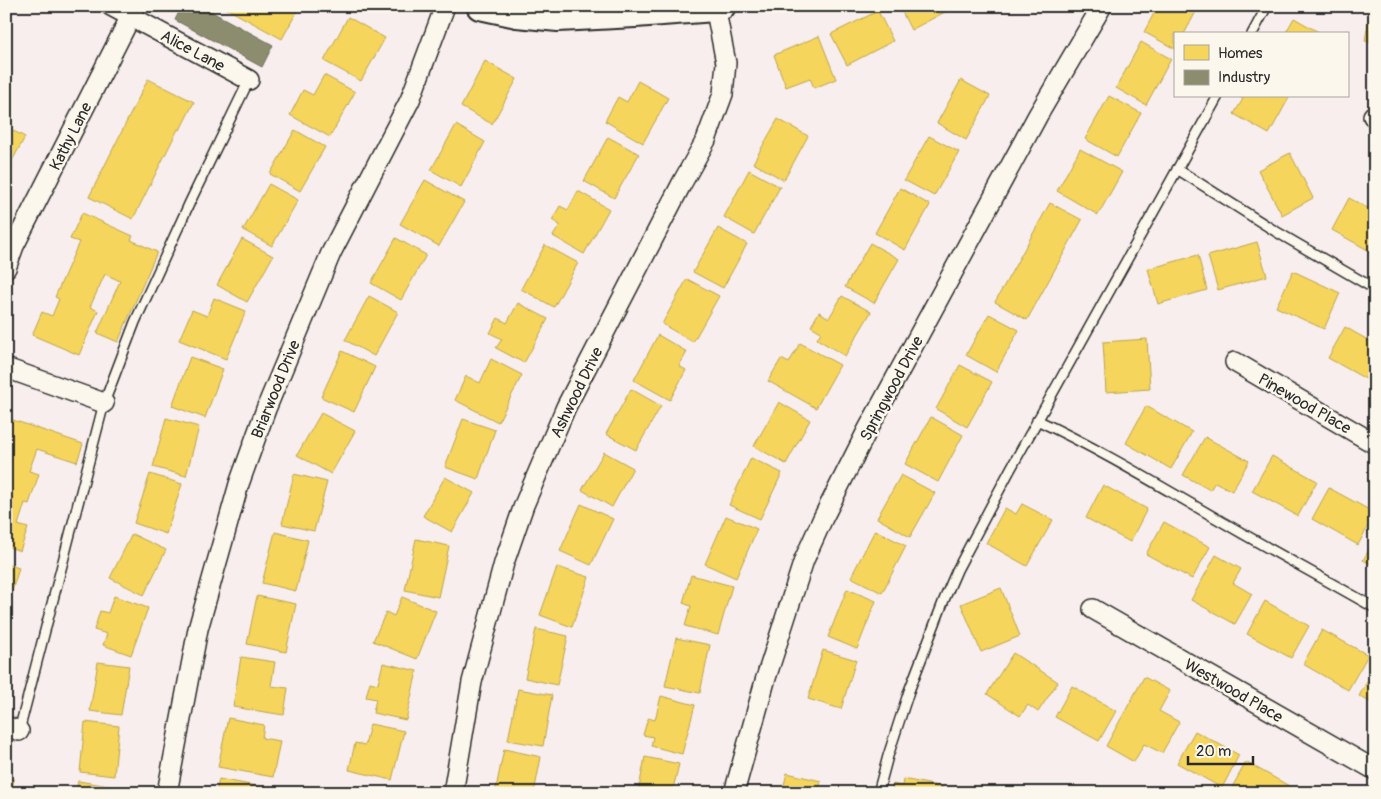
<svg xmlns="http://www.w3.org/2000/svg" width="1381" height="799" font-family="Pangolin,sans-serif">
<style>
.homes{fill:#f6d55c;stroke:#b9a24d}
.industry{fill:#8c8c6e;stroke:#6f6f5a}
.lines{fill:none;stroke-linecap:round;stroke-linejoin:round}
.service-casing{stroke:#2b2b2b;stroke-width:12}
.minor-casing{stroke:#2b2b2b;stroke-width:22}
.secondary-casing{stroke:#2b2b2b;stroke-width:30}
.service{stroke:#fbf7ec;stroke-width:9}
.minor{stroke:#fbf7ec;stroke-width:19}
.secondary{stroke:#fbf7ec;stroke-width:26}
.labels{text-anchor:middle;stroke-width:5;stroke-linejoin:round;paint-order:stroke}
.street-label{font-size:16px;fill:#2b2b2b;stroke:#fbf7ec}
</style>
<rect width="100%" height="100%" fill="#f8eeee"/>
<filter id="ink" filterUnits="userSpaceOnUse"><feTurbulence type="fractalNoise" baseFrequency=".02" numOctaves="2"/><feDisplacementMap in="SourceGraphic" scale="10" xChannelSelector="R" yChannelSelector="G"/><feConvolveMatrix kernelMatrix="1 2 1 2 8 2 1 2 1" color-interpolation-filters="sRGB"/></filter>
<g filter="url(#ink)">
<path class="homes" d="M222,6H300L282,39Z
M899,6H956L911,30Z
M1158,6H1199L1184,34H1175V49L1144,32Z
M1371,7L1375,8V43L1365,41Z
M878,11L893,41L847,65L831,34Z
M348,17L385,38L361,81L324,61Z
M1294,18L1322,34H1285Z
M819,36L836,79L814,88L810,78L786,87L774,55Z
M1141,42L1171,59L1146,105L1116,88Z
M485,61L517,79L492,124L461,107Z
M324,75L355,92L330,137L290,115L303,90L313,95Z
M148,79L194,102L180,130L178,129L133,219L89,197Z
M961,80L990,96L966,140L937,123Z
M638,81L668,98L643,143L605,121L618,97L627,102Z
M1109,96L1141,113L1117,157L1085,139Z
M1238,96H1290L1269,134L1234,114L1243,99Z
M778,119L808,136L784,180L753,163Z
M456,125L485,142L461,187L431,170Z
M6,127L25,137L6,172Z
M295,130L325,147L300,191L270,174Z
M929,136L959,152L934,196L904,180Z
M608,137L639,154L614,198L584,181Z
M1080,149L1122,172L1098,215L1057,191Z
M1290,153L1313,198L1282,215L1258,170Z
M749,170L780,187L754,234L724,217Z
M425,180L464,202L439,246L400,224Z
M269,184L298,200L272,246L243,230Z
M900,188L930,205L905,250L875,233Z
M578,191L609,209L584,254L553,236L560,225L552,220L560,206L568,210Z
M1349,198L1375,212V254L1332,230Z
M1050,203L1082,220L1027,320L995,302Z
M82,213L133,236L131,240L157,252L118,342L97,333L120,281L105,274L90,307L98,311L79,355L32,335L42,312L52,316L59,299L55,297L79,242L70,239Z
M718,228L747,244L723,288L693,272Z
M396,238L426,255L401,300L371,283Z
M242,239L273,256L247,302L217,285Z
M1257,242L1267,276L1218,290L1208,256Z
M870,243L899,259L874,303L845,287Z
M545,245L578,263L554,307L521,289Z
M1198,255L1207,290L1158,304L1148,269Z
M1293,271L1340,293L1324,329L1276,307Z
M687,279L719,296L693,342L662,324Z
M369,296L398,312L374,356L345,340Z
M842,296L871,312L845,356L817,339L821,332L811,326L819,312L829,318Z
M214,298L246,311L226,359L179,340L192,310L207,316Z
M518,303L548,319L524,363L496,348L502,339L490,333L498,318L507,323Z
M989,314L1019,330L996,372L966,355Z
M1345,327L1375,344V380L1373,383L1328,358Z
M658,335L687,352L679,366L686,370L670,400L634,380Z
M1147,339L1150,389L1106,392L1103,342Z
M800,343L840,365L816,408L768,381L781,359L789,363Z
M342,351L375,367L354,412L321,397Z
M190,357L223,369L205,418L172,406Z
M491,359L522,375L498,422L455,400L466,376L480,383Z
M960,365L992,382L967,427L936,409Z
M631,389L661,406L636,450L606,434Z
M779,402L810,420L786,464L754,446Z
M1146,406L1192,432L1171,469L1126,443Z
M321,413L355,431L331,474L297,455Z
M931,417L963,435L938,482L905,464Z
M7,418L83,444L77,462L37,449L29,471L39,474L29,504L25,503L18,525L28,528L20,551L6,546Z
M166,418L199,427L186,476L153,467Z
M463,419L495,430L478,479L445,467Z
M1205,437L1249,461L1232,491L1215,482L1210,490L1183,475Z
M604,452L633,468L612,507L582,490Z
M1272,456L1317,481L1298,516L1252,491Z
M751,458L782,473L760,519L729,505Z
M150,474L182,484L166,534L134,523Z
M294,474L327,482L314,531L282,524Z
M901,475L935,493L910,537L877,518Z
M445,477L474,493L452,532L423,516Z
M1103,485L1147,509L1130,542L1086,518Z
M1329,488L1375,513L1358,545L1312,519Z
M581,504L613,519L591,565L560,551Z
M1022,504L1053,520L1027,566L986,543L1005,508L1016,514Z
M726,516L757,529L736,578L705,564Z
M1164,522L1210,547L1192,579L1146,554Z
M875,530L906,546L882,593L851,577Z
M275,532L308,540L296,591L262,583Z
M132,534L166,550L144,595L110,578Z
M416,539L449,546L438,597L405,590Z
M1375,540V566L1363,560Z
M1216,555L1241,569L1233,583L1252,594L1235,624L1191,600Z
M6,564L19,568L6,611Z
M557,567L589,577L572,627L540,615Z
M691,575L732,586L718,635L685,626L691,606L683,603Z
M1001,588L1020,636L981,652L961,604Z
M847,589L876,601L857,649L828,637Z
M114,596L148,608L131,655L103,645L107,634L94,630L100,611L108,613Z
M257,596L296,604L286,652L247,644Z
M402,597L436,611L417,659L373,641L386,612L394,616Z
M1265,601L1309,626L1291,658L1247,634Z
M536,629L568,636L557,685L525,678Z
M1322,630L1368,655L1348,690L1303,664Z
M676,638L710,645L700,693L665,686Z
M823,650L856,660L841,709L808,699Z
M1013,653L1058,682L1038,712L1028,705L1020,716L987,694Z
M241,657L275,662L271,686L288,688L284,715L233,707Z
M98,662L129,666L121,715L90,711Z
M383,663L417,671L406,720L373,713L376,699L366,697L370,682L378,684Z
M1375,668V705L1359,696Z
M1144,677L1170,691L1159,711L1179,722L1162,753L1144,744L1134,762L1106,746Z
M1072,686L1116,711L1099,741L1055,717Z
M518,689L552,695L543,746L508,740Z
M661,696L695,705L682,754L651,746L653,737L643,735L648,718L655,720Z
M228,718L264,725L262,738L280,741L273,777L218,767Z
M85,722L119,726L114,776L80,772Z
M370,724L404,731L392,780L349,770L355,743L365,745Z
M1195,731L1239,755L1222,788L1177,763Z
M504,749L541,757L534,793H495Z
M645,757L679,764L672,793H638Z
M1246,762L1291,787L1288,793H1229Z
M787,773L821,781L818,793H782Z
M6,777L14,780L10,793H6Z
M219,779L272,789L271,793H216Z
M903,779L943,787L942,793H891L893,784L902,786Z
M78,781L110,786L109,793H76Z
M357,789L390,792V793H356Z"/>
<path class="industry" d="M182,6H201L273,45L262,67L175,20Z"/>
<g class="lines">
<g class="service-casing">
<path id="service" d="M1252,34L1267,6
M1177,169L1275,231L1375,289
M1037,420C1105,452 1168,491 1233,528C1280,555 1328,581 1375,608
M19,731L104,403L135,322L190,202L249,80
M878,793L888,756L909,691L944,600L957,570L1010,470L1218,96"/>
</g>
<g class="minor-casing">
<path id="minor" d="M111,6L249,80
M1373,116L1375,117
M6,268L14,246L136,6
M1235,362L1375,444
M6,368L104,403
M1093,609L1375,770
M6,726L19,731
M167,793L198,629L239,484L266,409L331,253L410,100L445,6
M453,793L472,682L504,563L524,505L566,407L682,183L706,140L723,94L726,63L715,6
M734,793L765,681L804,560L823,518L867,431L1038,115L1102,6"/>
</g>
<g class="secondary-casing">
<path id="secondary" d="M480,6L517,14L558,18L635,14L715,8L722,6"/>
</g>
<use href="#service" class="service"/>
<use href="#minor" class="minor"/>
<use href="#secondary" class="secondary"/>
</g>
</g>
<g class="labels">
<g class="street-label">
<text transform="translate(193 50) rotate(28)" y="6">Alice Lane</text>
<text transform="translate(70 136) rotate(-63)" y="6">Kathy Lane</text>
<text transform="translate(891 388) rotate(-62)" y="6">Springwood Drive</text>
<text transform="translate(275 389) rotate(-68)" y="6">Briarwood Drive</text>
<text transform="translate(576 392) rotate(-64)" y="6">Ashwood Drive</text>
<text transform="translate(1305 403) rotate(30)" y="6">Pinewood Place</text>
<text transform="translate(1234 690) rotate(30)" y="6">Westwood Place</text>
</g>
</g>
<rect width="1381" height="799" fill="none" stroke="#fbf7ec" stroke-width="25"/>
<rect x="12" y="12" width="1356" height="774" fill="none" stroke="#2b2b2b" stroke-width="2" filter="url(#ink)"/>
<rect x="1174" y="32" width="175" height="65" fill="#fbf7ec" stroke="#a8a59f"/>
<rect x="1184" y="45" width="25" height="15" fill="#f6d55c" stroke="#a8a59f"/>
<text x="1218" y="58" font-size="15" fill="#2b2b2b">Homes</text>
<rect x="1184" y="70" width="25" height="15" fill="#8c8c6e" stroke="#a8a59f"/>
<text x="1218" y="82" font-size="15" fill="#2b2b2b">Industry</text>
<path d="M1188 756v8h65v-8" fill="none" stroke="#2b2b2b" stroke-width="2.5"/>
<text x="1196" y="756" font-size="15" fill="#2b2b2b" stroke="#fbf7ec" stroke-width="4" paint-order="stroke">20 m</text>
</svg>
